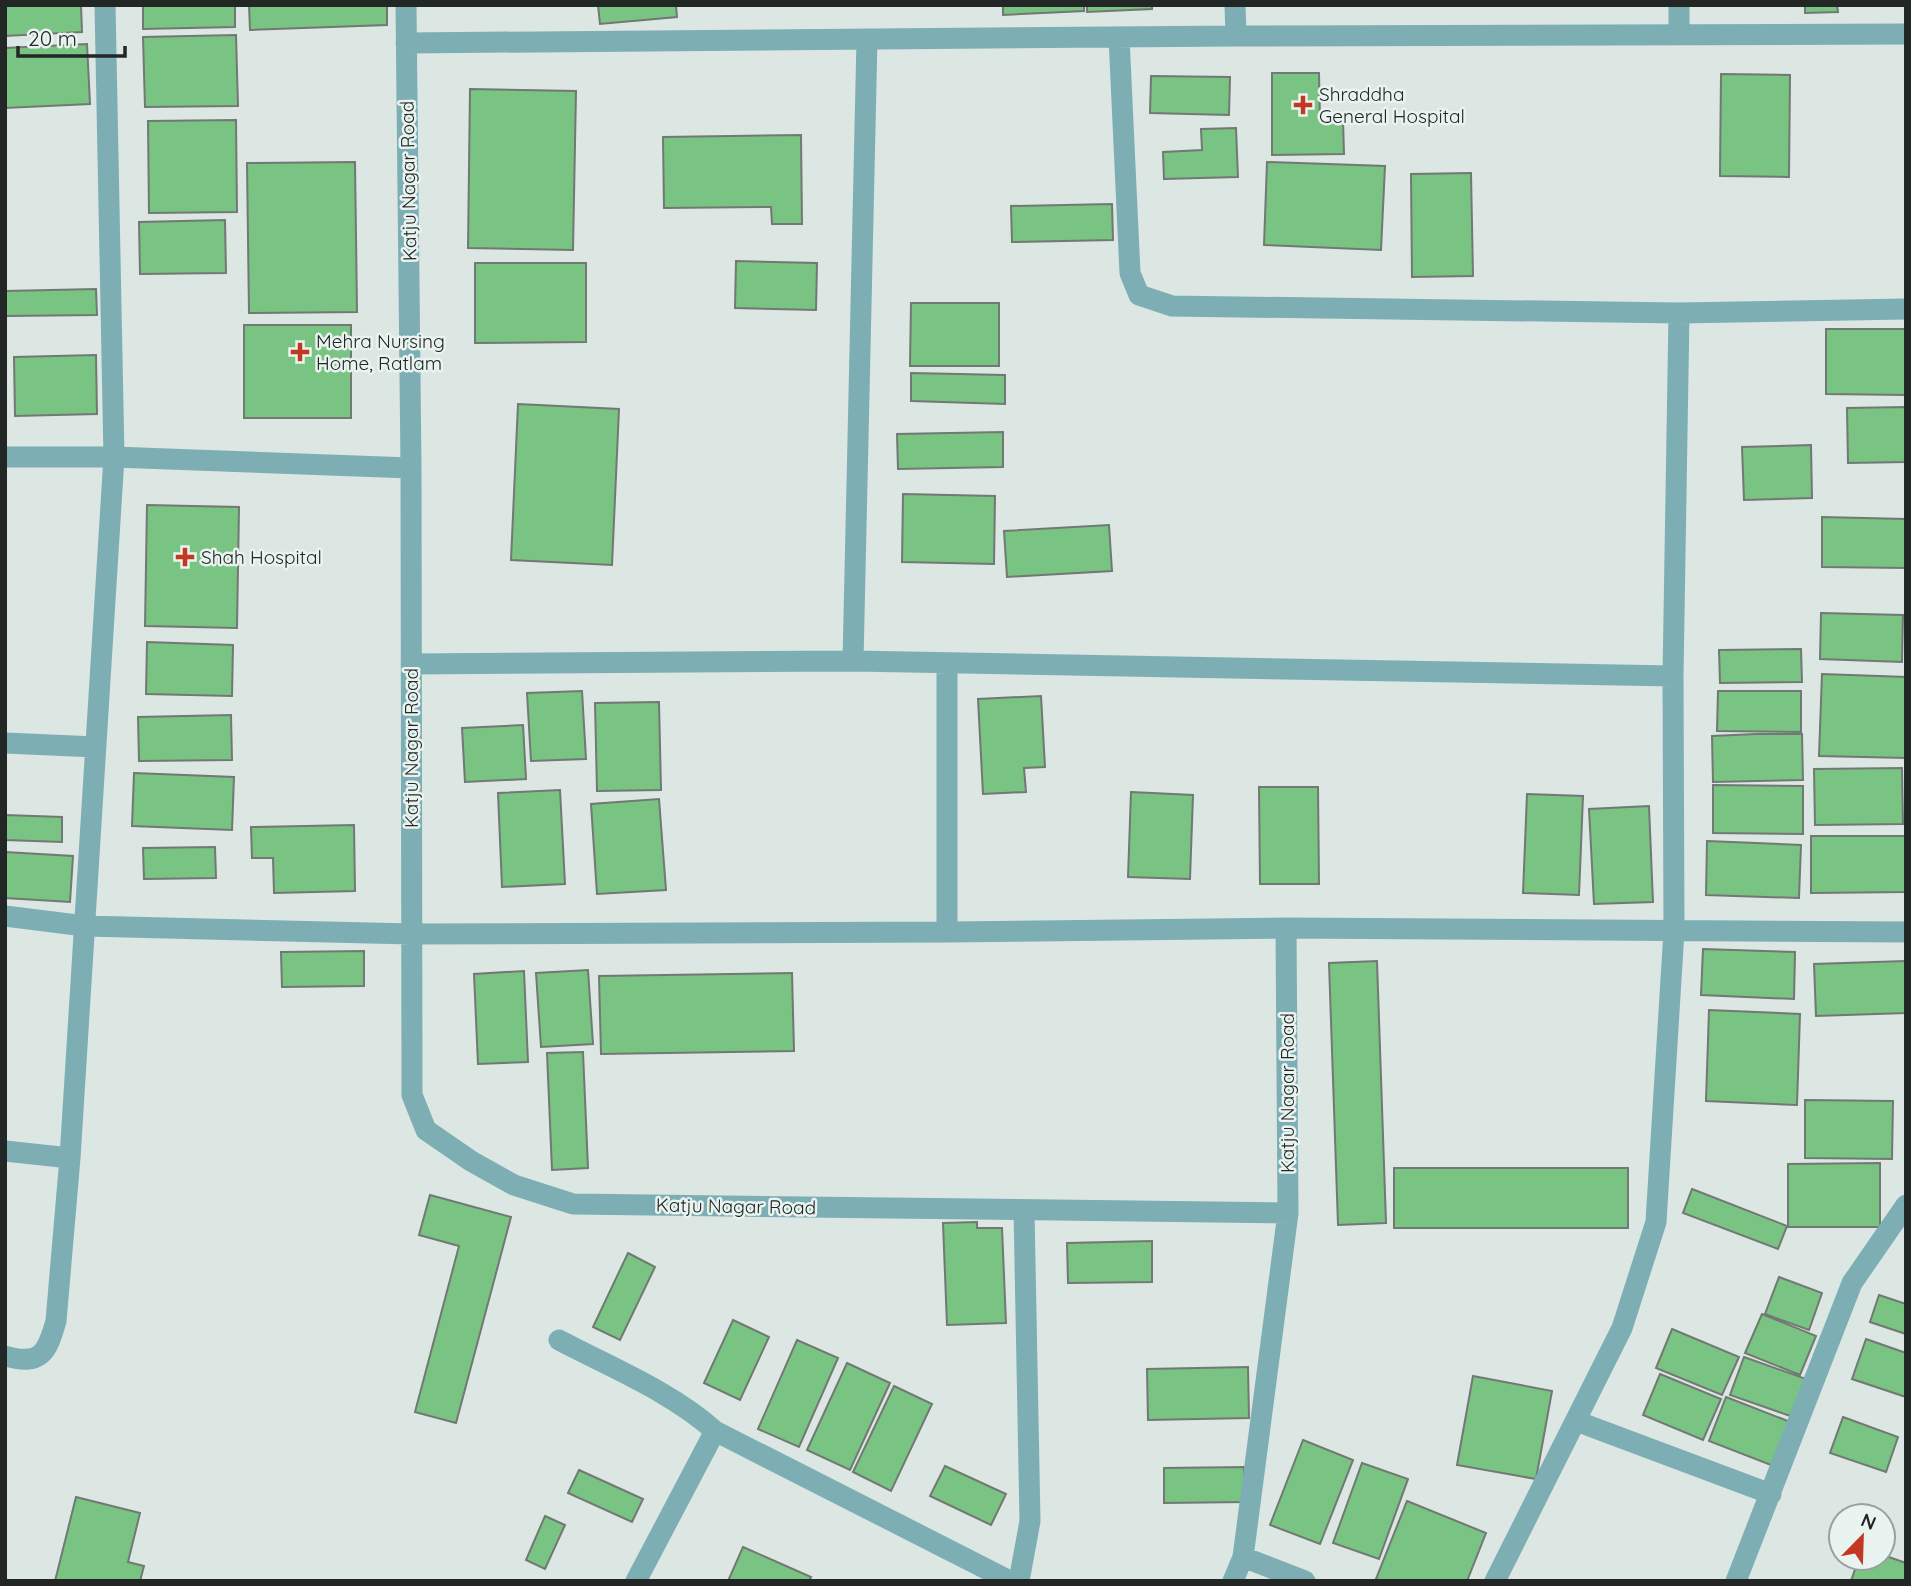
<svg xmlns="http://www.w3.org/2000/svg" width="1911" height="1586" font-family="Quicksand,sans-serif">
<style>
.building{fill:#79c483;stroke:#727873;stroke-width:2}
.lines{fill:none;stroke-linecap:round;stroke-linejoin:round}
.street{stroke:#7daeb4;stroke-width:21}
.poi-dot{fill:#c33822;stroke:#e9f3f0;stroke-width:2.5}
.labels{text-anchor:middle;stroke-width:5;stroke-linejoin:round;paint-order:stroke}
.poi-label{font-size:19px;fill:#222624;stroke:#e9f3f0;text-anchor:start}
.street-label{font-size:19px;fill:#222624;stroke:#e9f3f0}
</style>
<rect width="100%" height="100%" fill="#dce6e3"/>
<path class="building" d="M5,5H81L82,32L5,36Z
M143,5H235V27L143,29Z
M249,5H387V25L250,30Z
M559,5V6H469V5Z
M598,5H676L677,17L600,24Z
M1003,5H1084V11L1003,15Z
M1087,5H1152V9L1087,12Z
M1805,5H1837L1838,12L1805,13Z
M236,35L238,106L145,107L143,37Z
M87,44L90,104L5,108V48Z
M1272,73H1319L1320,119H1343L1344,154L1272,155Z
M1721,74L1790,75L1789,177L1720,176Z
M1151,76L1230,77L1229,115L1150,113Z
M470,89L576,91L573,250L468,248Z
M236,120L237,212L149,213L148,121Z
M1236,128L1238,177L1164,179L1163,152L1202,150L1201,129Z
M801,135L802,224H772L771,207L664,208L663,137Z
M355,162L357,312L249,313L247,163Z
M1267,162L1385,166L1381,250L1264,245Z
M1471,173L1473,276L1412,277L1411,174Z
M1112,204L1113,240L1012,242L1011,206Z
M225,220L226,273L140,274L139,222Z
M736,261L817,263L816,310L735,308Z
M475,263H586V342L475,343Z
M96,289L97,315L5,316V291Z
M911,303H999V366H910Z
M244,325H351V418H244Z
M1826,329H1906V395L1826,394Z
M96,355L97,414L15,416L14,357Z
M911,373L1005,375V404L911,401Z
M518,404L619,409L612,565L511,560Z
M1906,407V462L1848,463L1847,408Z
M1003,432V467L898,469L897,434Z
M1811,445L1812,498L1744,500L1742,447Z
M903,494L995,496L994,564L902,562Z
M147,505L239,507L237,628L145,626Z
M1822,517L1906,519V568L1822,567Z
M1109,525L1112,571L1007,577L1004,531Z
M1821,613L1903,615L1902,662L1820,659Z
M147,642L233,645L232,696L146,694Z
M1801,649L1802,682L1720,683L1719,650Z
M1822,674L1906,677V758L1819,756Z
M582,691L586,759L531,761L527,693Z
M1718,691H1801V732L1717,731Z
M1041,696L1045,767L1024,768L1026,792L983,794L978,699Z
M659,702L661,790L597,791L595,703Z
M231,715L232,760L139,761L138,717Z
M523,725L526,779L465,782L462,728Z
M1756,734H1802L1803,780L1713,782L1712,736Z
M1902,768L1903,824L1815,825L1814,769Z
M134,773L234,777L232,830L132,826Z
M1713,785L1803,786V834L1713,833Z
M1259,787H1318L1319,884H1260Z
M560,790L565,884L502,887L498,793Z
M1131,792L1193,795L1190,879L1128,877Z
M1527,794L1583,796L1579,895L1523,893Z
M659,799L666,890L597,894L591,804Z
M1649,806L1653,902L1594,904L1589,809Z
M5,815L62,817V842L5,840Z
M354,825L355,891L274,893L273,858H252L251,827Z
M1811,836H1906V892L1811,893Z
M1707,841L1801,845L1799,898L1706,895Z
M215,847L216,878L144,879L143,848Z
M5,852L73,856L70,902L5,898Z
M1703,949L1795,952L1794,999L1701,995Z
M364,951V986L282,987L281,952Z
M1377,961L1386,1223L1338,1225L1329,963Z
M1905,961L1906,1013L1816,1016L1814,964Z
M588,970L593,1044L541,1047L536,973Z
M524,971L528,1062L478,1064L474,974Z
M792,973L794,1051L601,1054L599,976Z
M1709,1010L1800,1014L1797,1105L1706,1101Z
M583,1052L588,1168L552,1170L547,1053Z
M1805,1100L1893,1101L1892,1159L1805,1158Z
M1880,1163V1227H1788V1164Z
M1394,1168H1628V1228H1394Z
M1692,1189L1787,1226L1778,1249L1683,1213Z
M430,1195L511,1217L456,1423L415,1412L459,1246L419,1235Z
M977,1222V1228H1002L1006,1323L947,1325L943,1223Z
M1152,1241V1282L1068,1283L1067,1243Z
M628,1253L655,1267L620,1340L593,1327Z
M1779,1277L1822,1293L1809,1330L1765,1314Z
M1879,1295L1906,1304V1334L1870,1322Z
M1762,1314L1816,1336L1800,1375L1745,1353Z
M733,1320L769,1337L740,1400L704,1383Z
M1672,1329L1739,1357L1722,1395L1656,1368Z
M1866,1339L1906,1353V1397L1852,1379Z
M797,1340L838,1358L799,1447L758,1429Z
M1744,1357L1809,1380L1796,1418L1730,1395Z
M847,1363L890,1383L850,1470L807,1450Z
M1248,1367L1249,1418L1148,1420L1147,1369Z
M1660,1374L1721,1399L1703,1440L1643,1415Z
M1473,1376L1552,1391L1536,1479L1457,1465Z
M894,1386L932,1404L891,1491L853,1472Z
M1726,1397L1793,1423L1776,1467L1709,1441Z
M1843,1417L1898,1437L1886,1472L1830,1453Z
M1303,1440L1353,1460L1320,1544L1270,1525Z
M1362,1463L1408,1479L1379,1559L1333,1543Z
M945,1466L1006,1494L991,1525L930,1496Z
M1244,1467L1245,1502L1164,1503V1468Z
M579,1470L643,1499L632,1522L568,1493Z
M76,1497L140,1513L128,1562L144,1566L140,1581H55Z
M1407,1501L1486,1533L1467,1581H1382L1376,1579Z
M545,1516L565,1525L545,1569L526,1560Z
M743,1547L811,1577L809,1581H728Z
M1883,1555L1906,1563V1581H1851L1859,1558H1883Z"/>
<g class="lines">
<path class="street" d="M406,5L411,468L412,1095L426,1130L471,1161L514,1185L573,1204L1288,1213L1286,928L1906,932
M1235,5L1236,36L1906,34
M1679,35V5
M1119,37L1130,273L1139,295L1172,306L1679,313L1906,309
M406,43L1236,36
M5,457H114L411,468
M853,661L867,39
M411,664L853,661L1673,676
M5,743L96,747
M5,916L85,926L412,934L947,932L1286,928
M947,932V663
M5,1151L70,1158
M559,1340C610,1367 672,1392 715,1431L1010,1581
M5,1356C41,1366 47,1353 56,1321L70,1158L114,457L105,5
M1576,1421L1771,1494
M1243,1557L1305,1581
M636,1581L715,1431
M1019,1581L1030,1521L1024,1210
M1233,1581L1243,1557L1288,1213
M1495,1581L1622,1328L1656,1222L1674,931L1673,676L1679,313
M1736,1581L1852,1283L1906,1205"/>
</g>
<g class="poi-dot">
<path d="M1299.5 94.5h7v7h7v7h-7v7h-7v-7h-7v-7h7z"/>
<path d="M296.5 341.5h7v7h7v7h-7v7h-7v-7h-7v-7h7z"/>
<path d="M181.5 546.5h7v7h7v7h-7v7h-7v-7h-7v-7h7z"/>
</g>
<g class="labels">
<g class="poi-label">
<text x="1319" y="101">Shraddha<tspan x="1319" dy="22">General Hospital</tspan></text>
<text x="316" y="348">Mehra Nursing<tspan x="316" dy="22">Home, Ratlam</tspan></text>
<text x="201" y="564">Shah Hospital</text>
</g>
<g class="street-label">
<text transform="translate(408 181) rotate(-91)" y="7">Katju Nagar Road</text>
<text transform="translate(411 748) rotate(-90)" y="7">Katju Nagar Road</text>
<text transform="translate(1287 1093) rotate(-90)" y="7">Katju Nagar Road</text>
<text transform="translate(736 1206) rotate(1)" y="7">Katju Nagar Road</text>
</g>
</g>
<rect width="1911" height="1586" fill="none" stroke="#222624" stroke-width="14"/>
<g transform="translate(1862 1537) rotate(23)"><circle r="33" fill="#e9f3f0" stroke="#99a19e" stroke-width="2"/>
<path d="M0-5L12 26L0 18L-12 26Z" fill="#c33822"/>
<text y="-10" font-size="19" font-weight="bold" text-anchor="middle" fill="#222624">N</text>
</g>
<path d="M18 46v10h107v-10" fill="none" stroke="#222624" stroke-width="3.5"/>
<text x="28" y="46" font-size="21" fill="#222624" stroke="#e9f3f0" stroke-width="5" paint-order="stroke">20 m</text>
</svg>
